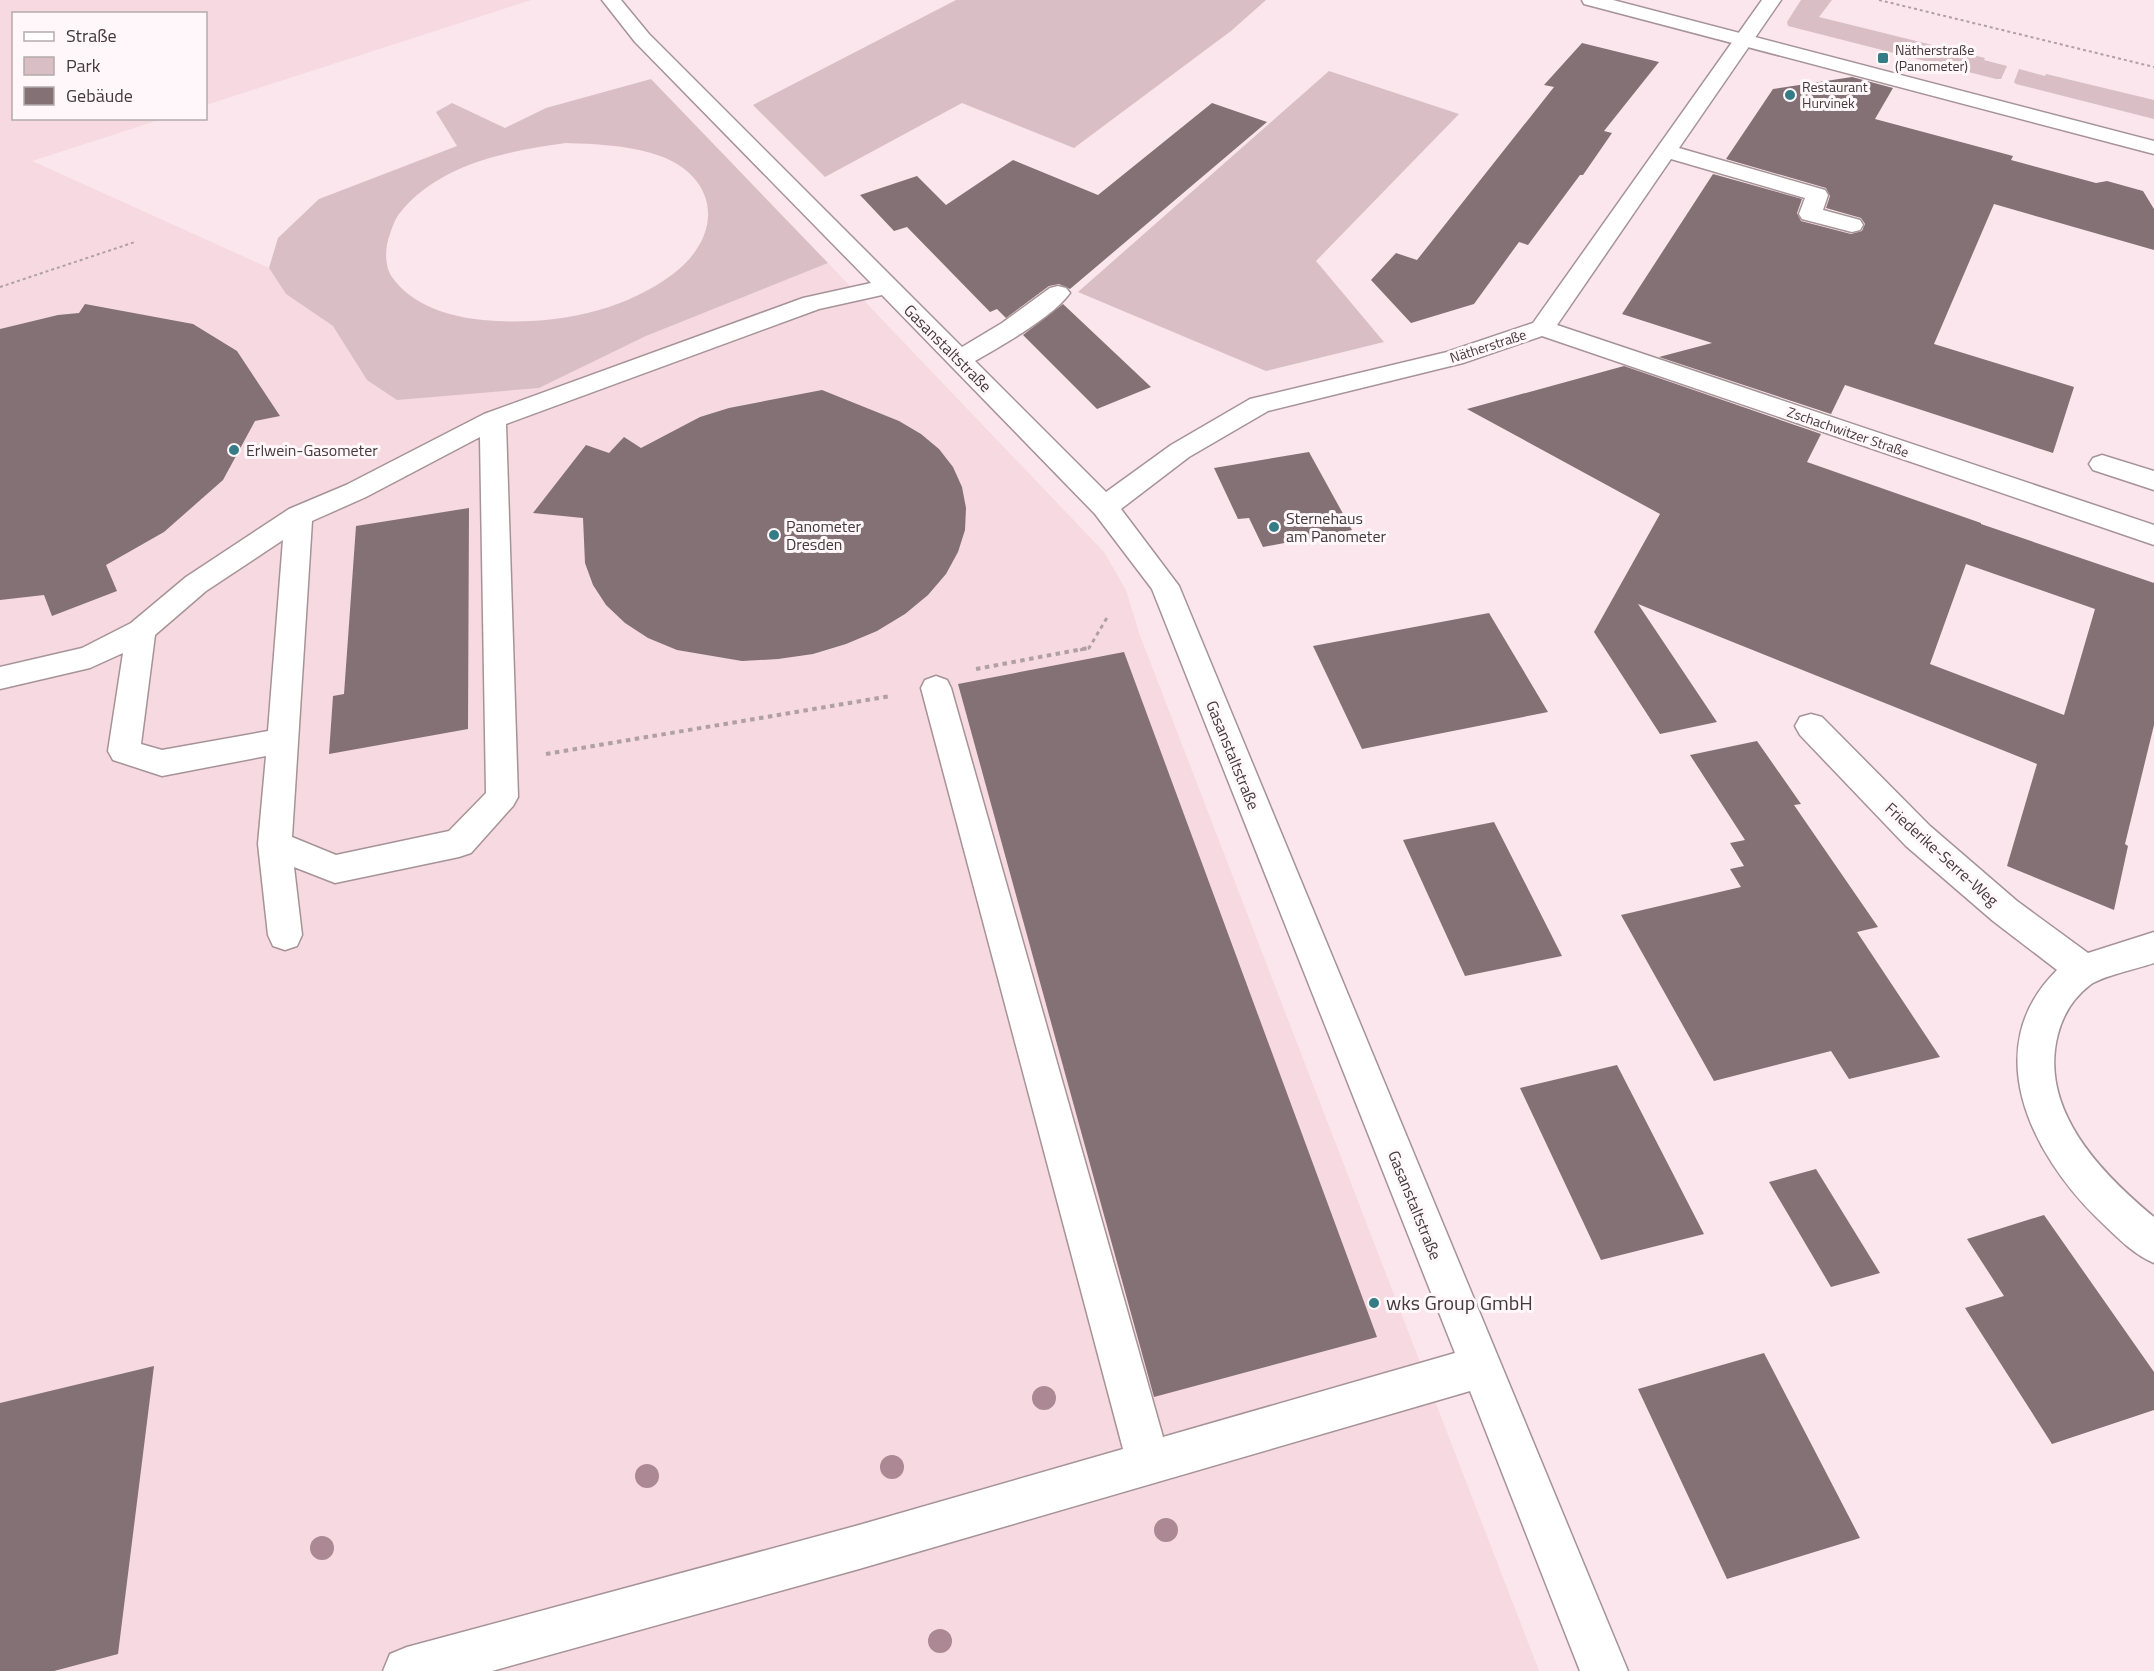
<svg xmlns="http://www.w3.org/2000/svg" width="2154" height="1671" font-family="'Titillium Web',sans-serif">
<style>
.built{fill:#f6d9e1}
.green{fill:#d9bec6;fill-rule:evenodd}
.building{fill:#837176;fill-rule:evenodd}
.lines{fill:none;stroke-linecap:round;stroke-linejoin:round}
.minor-casing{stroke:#a69398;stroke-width:3}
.major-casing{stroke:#a69398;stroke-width:3}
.path-far2{stroke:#b0a0a5;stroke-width:2;stroke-dasharray:3 3;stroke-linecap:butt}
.path-far1{stroke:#b0a0a5;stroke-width:3;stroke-dasharray:4 4;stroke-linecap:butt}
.path{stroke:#b0a0a5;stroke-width:4;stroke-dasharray:4.5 4.5;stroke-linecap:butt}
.minor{fill:#fff;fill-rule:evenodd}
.major{fill:#fff;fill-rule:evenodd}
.tree{fill:#ac8794}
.poi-dot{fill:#357c87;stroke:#fff7f9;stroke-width:2}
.labels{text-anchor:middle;stroke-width:6;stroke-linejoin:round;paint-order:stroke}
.far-poi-label{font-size:14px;fill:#423a3c;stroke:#fff7f9;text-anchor:start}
.far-street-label{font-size:14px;fill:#423a3c;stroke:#fff7f9}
.street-label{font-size:16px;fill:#423a3c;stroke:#fff7f9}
.poi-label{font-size:16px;fill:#423a3c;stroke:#fff7f9;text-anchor:start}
.near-poi-label{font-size:20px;fill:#423a3c;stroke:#fff7f9;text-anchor:start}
</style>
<rect width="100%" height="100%" fill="#fae6ec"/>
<path class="built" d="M0,0H531L206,105V14H14V118L162,119L32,161L269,268L286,294L333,326L539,388L646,336L828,263L1104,552L1126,590L1139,633L1539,1671H0Z"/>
<path class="green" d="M956,0H1266L1231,31L1074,148L962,103L825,177L753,105Z
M1801,0H1832L1819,17L1985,58L1984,60L2007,66L2001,79H1996L1788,26L1787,22Z
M2019,69L2045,76L2046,74L2154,100V119L2016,84L2014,82Z
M1329,71L1459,114L1316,261L1384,342L1266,371L1078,292Z
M651,79L828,263L646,336L539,388L397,400L367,380L333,326L286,294L269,268L278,238L319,199L457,146L436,112L452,103L505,128L546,108ZM566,143C595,144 623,145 651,153C718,172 727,233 673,274C620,314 548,326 483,320C451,317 412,306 392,277C384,266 385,246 390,234C392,228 395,219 399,214C438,164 507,151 566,143Z"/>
<path class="building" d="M1582,43L1659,62L1604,131L1612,133L1583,175H1580L1528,245L1519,242L1474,304L1411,323L1371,280L1396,253L1417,260L1554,87L1544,85Z
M1852,77L1893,88L1875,119L2013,156L2011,160L2096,183L2107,181L2143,191L2154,209V250L1994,204L1934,344L2074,387L2053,453L1845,385L1831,414L1659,357L1712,343L1622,314L1713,174L1802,199L1797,213L1801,221L1851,234L1862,231L1865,224L1861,218L1826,208L1830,196L1826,188L1726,159L1773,89Z
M1212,103L1267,122L1070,289L1059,284L1049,286L1006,318L997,309L990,312L907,227L894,231L860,195L917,176L946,205L1013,160L1098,195Z
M85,304L193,324L237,351L280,416L255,421L223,480L164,532L106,565L117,591L52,616L44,595L0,600V329L58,315L79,313Z
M1063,304L1151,387L1097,409L1023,335Z
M1624,366L1821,434L1807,462L1981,523V524L2154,583V725L2125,844L2128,846L2114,910L2007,866L2037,764L1638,604L1717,722L1660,734L1594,632L1660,514L1467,409ZM1966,564L2095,609L2064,715L1930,664Z
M822,390L899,421L921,434L939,449L953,467L962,487L966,508L965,530L958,552L946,574L928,595L905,614L877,631L846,644L813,654L778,659L742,661L677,650L648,638L625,623L606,605L593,585L585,563L583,518L533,513L586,445L609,453L624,437L641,448L700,417L729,408Z
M1309,452L1352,530L1263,547L1249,518L1238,519L1214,468Z
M469,508L468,729L329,754L333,696L344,694L356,526Z
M1489,613L1548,712L1362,749L1313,646Z
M1124,652L1377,1337L1154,1397L958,684Z
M1757,741L1801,804L1794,805L1878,927L1857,932L1940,1057L1849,1079L1831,1051L1714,1081L1621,915L1741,887L1730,869L1744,866L1730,843L1745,840L1690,755Z
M1494,822L1562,956L1465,976L1403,840Z
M1617,1065L1704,1234L1601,1260L1520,1088Z
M1816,1169L1880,1273L1831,1287L1769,1182Z
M2044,1215L2154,1372V1410L2052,1444L1965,1308L2004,1296L1967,1239Z
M1764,1353L1860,1538L1727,1579L1638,1389Z
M154,1366L118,1654L54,1671H0V1403Z"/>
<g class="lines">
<g class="minor-casing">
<path id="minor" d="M602,0H621L649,34L962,347L1002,323L1050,288L1058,286L1066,288L1070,293C1053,317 1001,346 975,361L1106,492L1171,445L1250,399L1447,352L1533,323L1762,0H1781L1679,148L1825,190L1828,195L1823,210L1860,220L1863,225L1860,230L1852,232L1802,219L1799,214L1805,198L1671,159L1557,325L2154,525V545L1542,336L1463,363L1268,411L1189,457L1121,509L1179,586L1628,1671H1580L1470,1391L859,1569L492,1671H383L390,1654L407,1647L859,1525L1123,1449L921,688L925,680L936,676L947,680L951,688L1163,1437L1455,1353L1152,589L1095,514L882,295L819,309L506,424L518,797L513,806L471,853L459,857L335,883L294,867L302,935L297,946L285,950L273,946L268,935L258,844L266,756L162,776L113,760L108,751L123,653L90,668L0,689V667L82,648L131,623L186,577L289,509L346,485L484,414L803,298L871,283L635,42ZM480,437L486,793L449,831L336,855L292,837L312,521L366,497ZM283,540L268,731L162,750L141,744L155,635L206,591Z
M2102,455L2154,471V490L2093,470L2089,464L2093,458Z
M1811,714L1822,717L1930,826L2017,901L2088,953L2154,932V963C2137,969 2102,976 2090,985C2073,998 2063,1015 2058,1034C2038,1109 2101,1173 2154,1217V1263C2131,1253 2115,1235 2097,1218C2031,1153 1978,1048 2057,970L1993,921L1906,846L1800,735L1795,726L1800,717Z"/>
</g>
<g class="major-casing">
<path id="major" d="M1582,0H1613L2154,141V154L1584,4Z"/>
</g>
<path class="path-far2" d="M1879,0L2154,67
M0,287L135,242"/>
<path class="path-far1" d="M1080,650L1089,648L1108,616"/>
<path class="path" d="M976,669L1088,648
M546,754L891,696"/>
<use href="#minor" class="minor"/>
<use href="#major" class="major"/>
</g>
<g class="tree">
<circle cx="1044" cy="1398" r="12"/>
<circle cx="892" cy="1467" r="12"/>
<circle cx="647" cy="1476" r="12"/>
<circle cx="1166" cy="1530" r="12"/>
<circle cx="322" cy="1548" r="12"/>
<circle cx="940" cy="1641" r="12"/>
</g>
<g class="poi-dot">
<rect x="1877" y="52" width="12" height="12" rx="3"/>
<circle cx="1790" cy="95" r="6"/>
<circle cx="234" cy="450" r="6"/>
<circle cx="1274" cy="527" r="6"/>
<circle cx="774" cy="535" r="6"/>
<circle cx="1374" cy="1303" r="6"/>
</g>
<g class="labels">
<g class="far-poi-label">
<text x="1895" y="55">Nätherstraße<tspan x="1895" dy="16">(Panometer)</tspan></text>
<text x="1802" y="92">Restaurant<tspan x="1802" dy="16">Hurvinek</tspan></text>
</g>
<g class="far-street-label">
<text transform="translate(1488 346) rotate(-18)" y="5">Nätherstraße</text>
<text transform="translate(1848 432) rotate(19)" y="5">Zschachwitzer Straße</text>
</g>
<g class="street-label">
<text transform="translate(948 348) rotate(45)" y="6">Gasanstaltstraße</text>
<text transform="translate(1233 755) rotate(68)" y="6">Gasanstaltstraße</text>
<text transform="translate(1942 854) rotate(42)" y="6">Friederike-Serre-Weg</text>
<text transform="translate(1415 1205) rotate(68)" y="6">Gasanstaltstraße</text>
</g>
<g class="poi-label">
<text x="246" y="456">Erlwein-Gasometer</text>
<text x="1286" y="524">Sternehaus<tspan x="1286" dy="18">am Panometer</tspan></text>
<text x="786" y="532">Panometer<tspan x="786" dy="18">Dresden</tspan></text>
</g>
<g class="near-poi-label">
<text x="1386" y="1310">wks Group GmbH</text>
</g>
</g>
<rect x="12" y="12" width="195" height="108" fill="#fff7f9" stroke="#b3abad" stroke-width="1.5"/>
<rect x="24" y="32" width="30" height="9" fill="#ffffff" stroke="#b3abad" stroke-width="1.5"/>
<text x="66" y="42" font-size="18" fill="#423a3c">Straße</text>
<rect x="24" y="57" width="30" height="18" fill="#d9bec6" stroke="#b3abad" stroke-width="1.5"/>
<text x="66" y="72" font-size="18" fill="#423a3c">Park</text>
<rect x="24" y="87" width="30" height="18" fill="#837176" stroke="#b3abad" stroke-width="1.5"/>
<text x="66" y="102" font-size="18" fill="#423a3c">Gebäude</text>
</svg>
